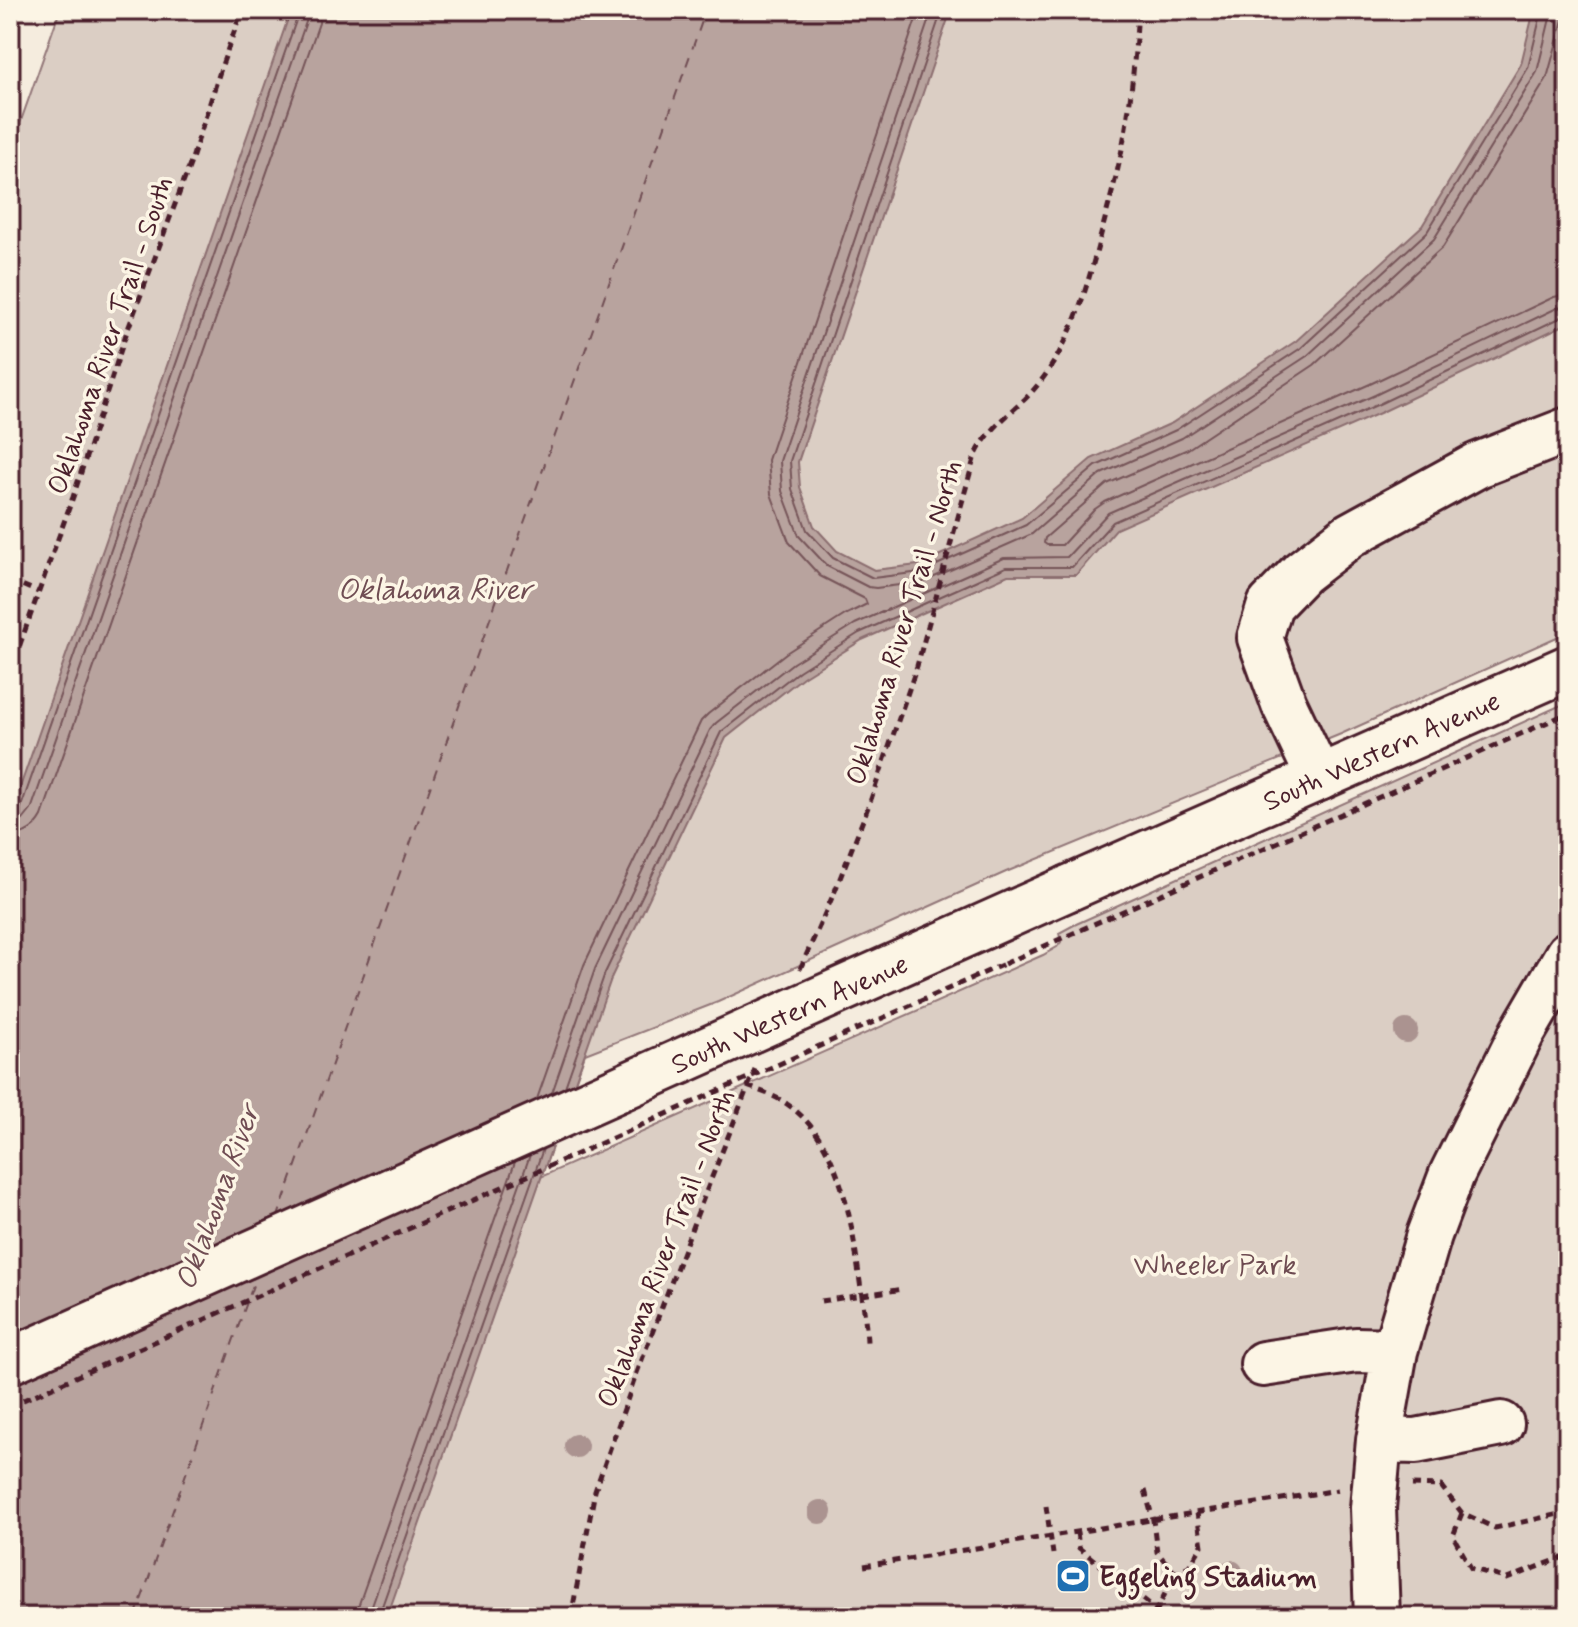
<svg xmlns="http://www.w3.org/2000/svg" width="1578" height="1627" font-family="Mynerve,sans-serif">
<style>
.green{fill:#dbcec4;stroke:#927678;stroke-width:2}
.water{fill:#b8a39e;stroke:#8c6e70;stroke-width:2}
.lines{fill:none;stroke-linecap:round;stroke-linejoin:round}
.shore{stroke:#765459;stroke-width:2}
.ferry{stroke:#704d53;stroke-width:2;stroke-dasharray:10 8;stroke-linecap:butt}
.minor-casing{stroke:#4a1f2b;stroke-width:50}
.major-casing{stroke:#4a1f2b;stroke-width:50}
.path{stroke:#4a1f2b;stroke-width:5;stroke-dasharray:8 6;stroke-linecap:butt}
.minor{stroke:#fcf5e5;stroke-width:44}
.major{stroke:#fcf5e5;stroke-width:44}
.major-bridge-casing{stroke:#4a1f2b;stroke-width:50;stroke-linecap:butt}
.path-bridge{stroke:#4a1f2b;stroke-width:5;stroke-dasharray:8 6;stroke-linecap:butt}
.major-bridge{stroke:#fcf5e5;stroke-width:44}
.tree{fill:#ab9390}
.labels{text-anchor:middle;stroke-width:7;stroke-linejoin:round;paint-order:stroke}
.street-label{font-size:28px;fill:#4a1f2b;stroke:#fcf5e5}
.park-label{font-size:28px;fill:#6e4b51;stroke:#fcf5e5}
.poi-label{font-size:28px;font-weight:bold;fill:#4a1f2b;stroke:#fcf5e5;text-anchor:start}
.water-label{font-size:30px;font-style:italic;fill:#704d53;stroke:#fcf5e5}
</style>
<rect width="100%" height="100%" fill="#f5ecde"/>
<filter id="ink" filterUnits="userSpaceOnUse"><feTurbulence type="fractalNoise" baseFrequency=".0125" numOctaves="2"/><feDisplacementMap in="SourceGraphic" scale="16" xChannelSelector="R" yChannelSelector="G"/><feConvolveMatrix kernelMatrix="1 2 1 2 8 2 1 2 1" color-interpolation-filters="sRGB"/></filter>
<g filter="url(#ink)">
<path class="green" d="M60,10H1568V632L1341,734L1006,872L718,1002L585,1054L541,1177L1043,955L1057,947L1061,942L1059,933L1074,925L1568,702V1617H10V152Z"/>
<path class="water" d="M291,10H951L798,462L800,487L814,526L837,551L874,570L918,565L1022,518L1091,459L1172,423L1296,341L1422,226L1521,64L1534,10H1568V323L1382,412L1116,529L1076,575H1008L862,640L803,677L726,738L612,976L387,1617H10V816Z"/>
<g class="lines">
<path class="shore" d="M932,10L780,461L782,491L799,536L827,566L868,587L876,588L923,582L1032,534L1101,474L1182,438L1307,356L1434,239L1537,72L1552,10
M942,10L790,461L792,489L807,530L833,558L873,578L921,572L1026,525L1096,466L1176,430L1301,348L1427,232L1528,68L1542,10
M1564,10L1563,20L1547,78L1443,247L1314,365L1188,449L1107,484L1045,538L1044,543L1047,545H1062L1095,509L1105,502L1370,384L1554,297L1568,294
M10,814L17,812L21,807L298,15V10
M10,824L23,820L31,810L307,19L308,10
M10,836C25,835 35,829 42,816L319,23L320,10
M565,1087L605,973L721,732L799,671L859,633L1006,567H1072L1113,522L1379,404L1562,317L1568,316
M552,1093L595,969L710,730L716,723L793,663L855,624L1004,558L1067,557L1108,513L1375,395L1557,308L1568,306
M537,1099L584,965L701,721L708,714L786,653L845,615L867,604L865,599L820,576L789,542L771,494L768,460L919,10
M358,1617L359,1604L515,1162
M370,1617L371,1608L530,1155
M380,1617V1612L543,1149"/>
<path class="ferry" d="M277,1219L706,10
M135,1617L257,1274"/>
<g class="minor-casing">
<path id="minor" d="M1319,778L1284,704L1260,638L1270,605L1302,572L1350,535L1478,465L1568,430
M1263,1364L1356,1350L1395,1351
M1379,1440L1416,1441L1501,1424
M1377,1617L1373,1508L1379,1440L1395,1351L1429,1235L1452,1174L1522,1033L1568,954"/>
</g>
<g class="major-casing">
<path id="major" d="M1069,888L1568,668"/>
</g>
<path class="path" d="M10,580L38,592
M10,672L73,497L125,337L191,162L222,65L242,10
M1004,964L1568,713
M800,969L835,891L870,802L917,666L974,459C985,433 1005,418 1025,399C1038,386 1049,371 1058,355C1077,322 1088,282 1098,246C1107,210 1118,174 1124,138C1132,96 1135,53 1138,10
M747,1086C760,1091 776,1096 787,1104C839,1140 851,1216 859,1275C862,1297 866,1320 867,1342
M821,1301L904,1289
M1412,1485L1441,1486L1462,1513L1495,1528L1568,1512
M1145,1490L1153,1520L1157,1552L1175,1573
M1046,1506L1053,1554
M1462,1513L1453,1536L1471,1568L1507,1579L1561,1558L1568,1559
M1077,1532L1079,1548L1157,1610L1175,1573L1189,1566L1202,1546L1197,1513
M864,1566L1338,1490
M571,1617L595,1491L635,1378L696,1217L755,1069"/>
<use href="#minor" class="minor"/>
<use href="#major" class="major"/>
<g class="major-bridge-casing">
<path id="major-bridge" d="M10,1361L1069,888"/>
</g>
<path class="path-bridge" d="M10,1406L1004,964"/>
<use href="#major-bridge" class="major-bridge"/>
</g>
<g class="tree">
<circle cx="1406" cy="1031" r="12"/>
<circle cx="576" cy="1446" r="12"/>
<circle cx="820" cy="1512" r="12"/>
<circle cx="1231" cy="1572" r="12"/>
</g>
</g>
<defs>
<g id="stadium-square" transform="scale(1.8)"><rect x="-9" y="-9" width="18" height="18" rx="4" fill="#1f6fb2" stroke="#fcf5e5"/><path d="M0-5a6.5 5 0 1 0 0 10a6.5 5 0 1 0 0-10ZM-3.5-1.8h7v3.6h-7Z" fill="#fff"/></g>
</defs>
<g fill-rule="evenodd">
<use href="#stadium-square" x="1073" y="1576"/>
</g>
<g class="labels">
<g class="street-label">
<text transform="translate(109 335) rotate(-71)" y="10">Oklahoma River Trail - South</text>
<text transform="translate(903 622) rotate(-73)" y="10">Oklahoma River Trail - North</text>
<text transform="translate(1381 750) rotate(-24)" y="10">South Western Avenue</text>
<text transform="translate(789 1013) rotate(-24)" y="10">South Western Avenue</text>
<text transform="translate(665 1248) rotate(-69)" y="10">Oklahoma River Trail - North</text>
</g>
<g class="park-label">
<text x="1215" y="1274">Wheeler Park</text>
</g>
<g class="poi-label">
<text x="1099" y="1586">Eggeling Stadium</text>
</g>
<g class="water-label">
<text x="435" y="599">Oklahoma River</text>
<text transform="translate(217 1197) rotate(-70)" y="10">Oklahoma River</text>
</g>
</g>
<rect width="1578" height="1627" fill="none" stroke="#fcf5e5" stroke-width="40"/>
<rect x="20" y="20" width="1538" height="1587" fill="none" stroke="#4a1f2b" stroke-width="3" filter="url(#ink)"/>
</svg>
